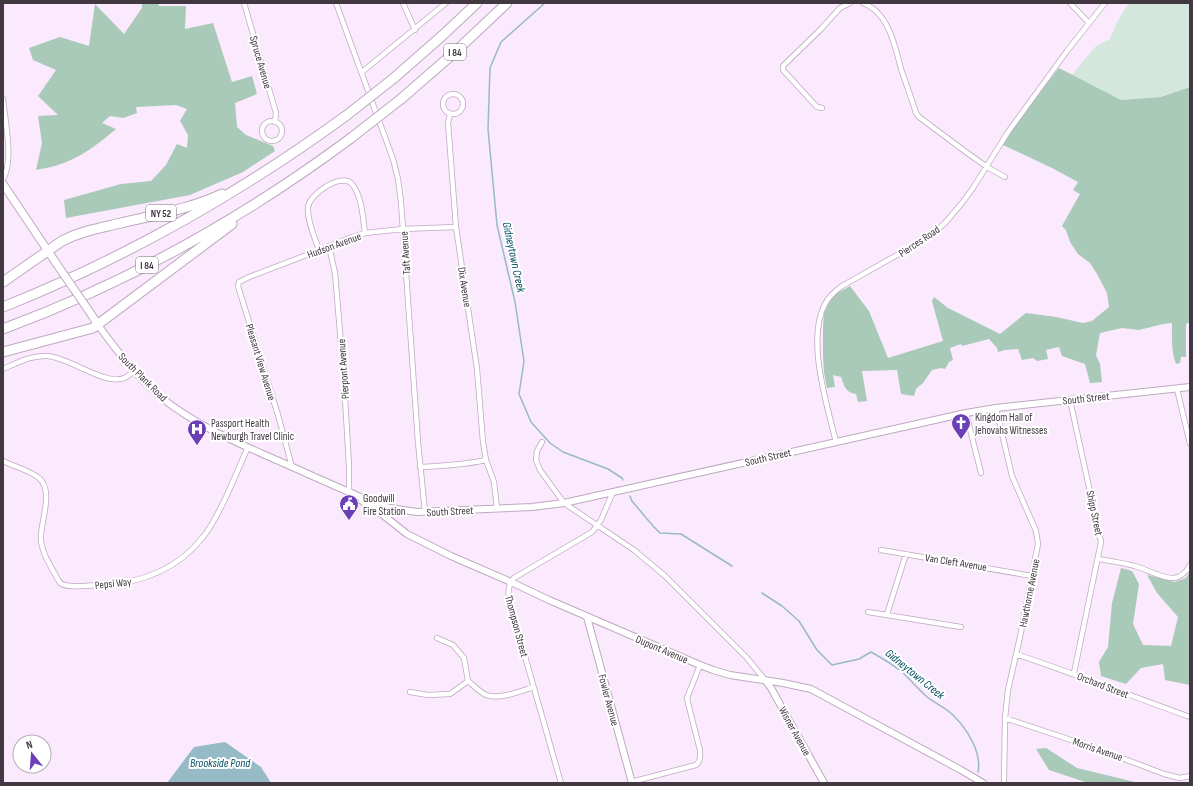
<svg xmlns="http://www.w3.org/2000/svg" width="1193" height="786" font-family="'Sofia Sans Condensed',sans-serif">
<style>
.green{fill:#d3e7dd}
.forest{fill:#a9c9b9}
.water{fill:#97bac7}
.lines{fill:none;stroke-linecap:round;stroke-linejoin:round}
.stream{stroke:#97bac7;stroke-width:1.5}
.minor-casing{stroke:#bea9c0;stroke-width:6}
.tertiary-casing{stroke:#bea9c0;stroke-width:8}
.secondary-casing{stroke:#bea9c0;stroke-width:9}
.motorway-casing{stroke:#bea9c0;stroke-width:11}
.minor{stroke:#fff;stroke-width:4.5}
.tertiary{stroke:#fff;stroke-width:6}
.secondary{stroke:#fff;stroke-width:7}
.motorway{stroke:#fff;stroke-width:9}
.secondary-bridge-casing{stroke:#bea9c0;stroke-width:9;stroke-linecap:butt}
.motorway-bridge-casing{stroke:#bea9c0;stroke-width:11;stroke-linecap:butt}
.secondary-bridge{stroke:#fff;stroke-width:7}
.motorway-bridge{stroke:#fff;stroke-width:9}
.labels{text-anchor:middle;stroke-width:4;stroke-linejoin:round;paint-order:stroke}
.shield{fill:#fff;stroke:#7a747a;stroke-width:1}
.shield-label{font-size:10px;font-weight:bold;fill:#413841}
.street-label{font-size:11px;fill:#413841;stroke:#fff}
.poi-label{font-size:11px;fill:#413841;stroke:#fff;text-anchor:start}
.water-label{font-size:12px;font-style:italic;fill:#004c60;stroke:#fff}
</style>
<rect width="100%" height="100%" fill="#fbe9fd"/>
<path class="green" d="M1129,3H1190V87L1161,97L1121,100L1072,75L1096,46L1110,39L1117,22Z"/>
<path class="forest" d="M142,3H158L159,6H186L185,29L213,23L232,82L252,76L257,94L235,103L237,127L246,135L273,146L275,151L243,172L190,195L66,218L64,200L121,184L151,181L166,165L177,144L187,148L188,135L180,121L187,109L176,105L136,107L137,113L123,118L110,116L102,123L116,129C99,143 82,157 61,164C53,167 44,168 36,170L42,143L38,116L58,115L38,96L56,70L33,60L29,48L60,37L89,46L95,4L124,34L142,8Z
M1059,68L1121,100L1161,97L1190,87V322L1186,324V357H1181L1180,363L1176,364C1171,350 1172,338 1172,323L1163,324L1139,330L1122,328L1100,333L1096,355L1100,364L1102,382L1090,383L1085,364L1062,356L1059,347L1046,350L1048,359L1037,361L1033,358L1022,360L1018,349L1005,350L998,352L997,348L989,339L962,346L961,344L950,348L953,360L949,362L945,369L941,368L932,370L923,383L916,389L914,396L901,394L897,370L862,371L867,401L858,402L856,394C846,393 844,386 841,377L833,375L835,387L827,388L824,372L823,355V328L824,313L829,303L836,294L850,286L869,311L888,358L943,341L932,301L934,297L948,308L1000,334L1026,313L1056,317L1083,323L1092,321L1109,307L1107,293L1097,274L1090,263L1078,254L1070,242L1066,230L1062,226L1080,194L1073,190L1078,182L1052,168L1003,145C1019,118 1039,93 1059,68Z
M1121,568L1132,571L1139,584L1133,624L1143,645L1171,646L1178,617L1157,593L1147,575L1175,582L1186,578L1190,571V685L1165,680L1163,664L1141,668L1126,684L1101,676L1099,662L1108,647L1112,603Z
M1046,748L1077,768L1139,783H1088L1049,770L1036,749Z"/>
<path class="water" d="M225,742L261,767L271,783H167L194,747Z"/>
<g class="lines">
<path class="stream" d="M545,3L501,42L490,68L488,129L497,225L515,302L524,361L519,394L531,422L550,443L563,452L608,469L622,478L623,480
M630,496L632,501L653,526L660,533L681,534L732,566
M762,593L782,606L799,621L817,650L832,665L859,659L871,652C882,658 892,664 902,672C910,679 917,688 926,696C934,703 945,707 953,715C967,729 982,752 978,772"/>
<g class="minor-casing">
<path id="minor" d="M244,3L274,106L276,113L275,122
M336,3L393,159L398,179L401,202L418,442L425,512
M403,3L415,30
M863,3C890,13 895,48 902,72C907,86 912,100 916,113L919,117L966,152L987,167L1005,177
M1070,3L1089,23
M362,72L446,3
M443 104a10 10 0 1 1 20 0a10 10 0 1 1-20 0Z
M3,99C5,120 14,162 3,179
M822,108L817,107L783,70V66L821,29L840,8L850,3
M450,114L448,123L456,227L477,369L483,442L486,460L494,482L497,508
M262 131a10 10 0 1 1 20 0a10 10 0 1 1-20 0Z
M329,246L335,273L344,380L349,466V492
M319,250C315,238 307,221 308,208C308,195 340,173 351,183C362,194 363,219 365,233
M3,369C17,363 31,355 47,356C69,357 105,386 124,378C128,377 131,373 134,371
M1177,389L1190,444
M1070,400L1101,542L1074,673
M996,408L1012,476L1036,531L1038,544L1020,637L1008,690L1005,718L1004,783
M966,413L981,473
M542,442L537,451L536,460L540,470L564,503L634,550L664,575L747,658L765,680
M836,442C827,405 806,339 825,304C829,296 835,291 842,286L929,237L945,223L962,203L973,188L1008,132L1067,51L1105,3
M3,461C15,467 29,470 39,478C55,492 39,524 41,541C43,556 53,570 60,583C68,589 91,585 102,585C142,583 177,570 203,537C213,525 220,509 227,495C234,479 241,463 248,447
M292,467L278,415L238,286L239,282L249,277L312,253L352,237L365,233L403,229L456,227
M420,467C443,466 464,465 486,460
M881,550L1032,576
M1098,559C1111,561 1125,563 1138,567C1148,570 1163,579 1174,578C1181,577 1187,571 1190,565
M868,612L961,627
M887,614L906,554
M437,638L453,645L464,658L468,681C474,686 480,692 486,695C499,700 521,691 534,687
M1016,654C1075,674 1132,696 1190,717
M410,692L428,695L450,694L468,681
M1005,718L1101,750L1164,774L1180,778L1190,776
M631,782L696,765C701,761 700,756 700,750L688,703L687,698L700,665
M561,783L509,600C508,591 508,585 514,578L592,532L601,520L613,492"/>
</g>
<g class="tertiary-casing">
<path id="tertiary" d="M98,325C117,351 137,377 162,398C193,423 229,439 265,455C293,467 321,480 349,492L369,501L390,508L417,512L532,507L564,503L966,413L996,408L1190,387
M362,501L383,515L407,534L451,556L511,582L549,600L700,665L713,670L730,675L783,683L811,689L961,770L983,783
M587,617L632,783
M765,680L771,688L824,783"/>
</g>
<g class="secondary-casing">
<path id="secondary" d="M3,184L56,263
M91,314L98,325"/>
</g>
<g class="motorway-casing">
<path id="motorway" d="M394,78L443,35L477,3
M401,99L455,52L507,3
M3,282L62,241C81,231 100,228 121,223C154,215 190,209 222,194
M3,307C128,257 239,194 347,115
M3,329C127,283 245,217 351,138
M3,352L93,328L232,224"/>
</g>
<use href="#minor" class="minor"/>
<use href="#tertiary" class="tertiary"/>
<use href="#secondary" class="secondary"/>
<use href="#motorway" class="motorway"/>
<g class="secondary-bridge-casing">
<path id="secondary-bridge" d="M56,263L91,314"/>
</g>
<g class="motorway-bridge-casing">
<path id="motorway-bridge" d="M347,115L394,78
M351,138L401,99"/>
</g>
<use href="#secondary-bridge" class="secondary-bridge"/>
<use href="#motorway-bridge" class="motorway-bridge"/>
</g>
<defs>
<g id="church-pin" transform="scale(1)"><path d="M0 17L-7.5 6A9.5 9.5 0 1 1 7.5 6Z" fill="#6b3fb7" stroke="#fff"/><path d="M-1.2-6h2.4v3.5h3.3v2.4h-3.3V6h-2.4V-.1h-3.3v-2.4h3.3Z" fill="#fff"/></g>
<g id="hospital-pin" transform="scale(1)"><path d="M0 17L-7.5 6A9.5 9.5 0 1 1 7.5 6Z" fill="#6b3fb7" stroke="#fff"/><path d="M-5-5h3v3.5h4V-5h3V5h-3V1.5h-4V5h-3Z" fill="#fff"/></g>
<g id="civic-pin" transform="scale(1)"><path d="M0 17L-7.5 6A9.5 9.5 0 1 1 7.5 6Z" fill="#6b3fb7" stroke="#fff"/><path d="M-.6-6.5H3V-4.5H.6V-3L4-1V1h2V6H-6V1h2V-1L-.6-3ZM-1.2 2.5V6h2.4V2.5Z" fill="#fff"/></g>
</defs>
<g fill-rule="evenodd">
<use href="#church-pin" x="961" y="423"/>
<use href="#hospital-pin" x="197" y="429"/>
<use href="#civic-pin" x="349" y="504"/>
</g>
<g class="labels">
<g class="shield">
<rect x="444" y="44" width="22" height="16" rx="3"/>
<rect x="146" y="205" width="30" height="16" rx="3"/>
<rect x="136" y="257" width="22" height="16" rx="3"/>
</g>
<g class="shield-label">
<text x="455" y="56">I 84</text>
<text x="161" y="217">NY 52</text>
<text x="147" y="269">I 84</text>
</g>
<g class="street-label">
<text transform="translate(261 62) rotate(74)" y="4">Spruce Avenue</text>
<text transform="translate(919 241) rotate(-34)" y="4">Pierces Road</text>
<text transform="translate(334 245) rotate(-20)" y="4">Hudson Avenue</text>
<text transform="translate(405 253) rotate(-94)" y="4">Taft Avenue</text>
<text transform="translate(465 287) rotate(81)" y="4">Dix Avenue</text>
<text transform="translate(261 362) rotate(73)" y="4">Pleasant View Avenue</text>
<text transform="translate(343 369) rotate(-94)" y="4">Pierpont Avenue</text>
<text transform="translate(143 377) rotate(45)" y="4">South Plank Road</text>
<text transform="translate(1086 398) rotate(-6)" y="4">South Street</text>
<text transform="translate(768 457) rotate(-13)" y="4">South Street</text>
<text transform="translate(450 511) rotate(-3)" y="4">South Street</text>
<text transform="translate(1095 513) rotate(78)" y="4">Shipp Street</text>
<text transform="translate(956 562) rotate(9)" y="4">Van Cleft Avenue</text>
<text transform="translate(113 583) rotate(-6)" y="4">Pepsi Way</text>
<text transform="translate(1029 593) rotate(-79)" y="4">Hawthorne Avenue</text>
<text transform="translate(517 626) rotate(75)" y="4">Thompson Street</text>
<text transform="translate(662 649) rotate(23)" y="4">Dupont Avenue</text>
<text transform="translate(1103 685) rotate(21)" y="4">Orchard Street</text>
<text transform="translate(609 700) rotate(75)" y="4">Fowler Avenue</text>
<text transform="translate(795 731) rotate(61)" y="4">Wisner Avenue</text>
<text transform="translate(1098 749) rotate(19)" y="4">Morris Avenue</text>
</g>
<g class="poi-label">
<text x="975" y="421">Kingdom Hall of<tspan x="975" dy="13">Jehovahs Witnesses</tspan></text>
<text x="211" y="427">Passport Health<tspan x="211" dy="13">Newburgh Travel Clinic</tspan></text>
<text x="363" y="502">Goodwill<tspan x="363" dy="13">Fire Station</tspan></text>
</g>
<g class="water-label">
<text transform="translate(514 257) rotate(78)" y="4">Gidneytown Creek</text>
<text transform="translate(915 674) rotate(39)" y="4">Gidneytown Creek</text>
<text x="220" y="767">Brookside Pond</text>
</g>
</g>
<rect width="1193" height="786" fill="none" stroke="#413841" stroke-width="8"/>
<g transform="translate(32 754) rotate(343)"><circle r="19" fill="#ffffff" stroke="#b3afb3"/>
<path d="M0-3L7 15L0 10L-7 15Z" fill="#6b3fb7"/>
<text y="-6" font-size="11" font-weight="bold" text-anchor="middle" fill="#413841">N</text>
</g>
</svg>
